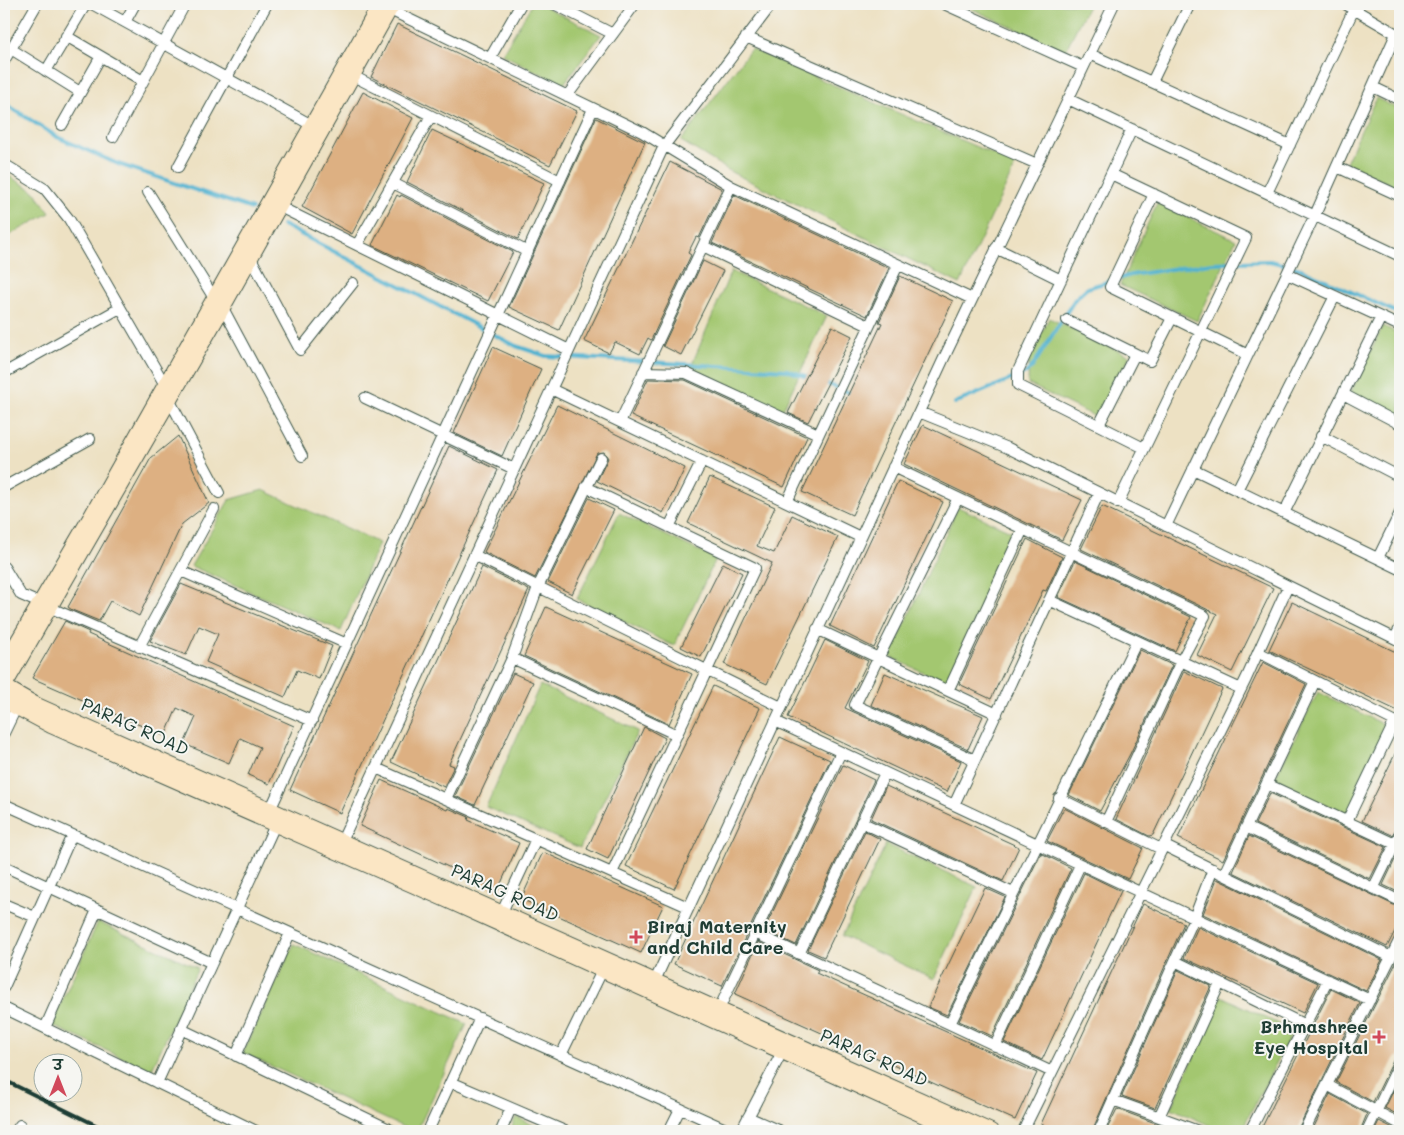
<svg xmlns="http://www.w3.org/2000/svg" width="1404" height="1135" font-family="Mali,'Playpen Sans Deva',sans-serif">
<style>
.green{fill:#a3c770;stroke:#618252}
.lines{fill:none;stroke-linecap:round;stroke-linejoin:round}
.stream{stroke:#51b2d0;stroke-width:4}
.building{fill:#ddb082}
.street-casing{stroke:#3e5649;stroke-width:12}
.secondary-casing{stroke:#3e5649;stroke-width:16}
.street{stroke:#fff;stroke-width:10}
.secondary{stroke:#fbe6c4;stroke-width:14}
.rail{stroke:#1f3d34;stroke-width:4}
.poi-dot{fill:#d1495b;stroke:#f6f6f2;stroke-width:2}
.labels{text-anchor:middle;stroke-width:4;stroke-linejoin:round;paint-order:stroke}
.street-label{font-size:18px;fill:#1f3d34;stroke:#f6f6f2}
.poi-label{font-size:18px;font-weight:bold;fill:#1f3d34;stroke:#f6f6f2;text-anchor:start}
</style>
<rect width="100%" height="100%" fill="#f6f6f2"/>
<filter id="ink" filterUnits="userSpaceOnUse"><feTurbulence type="fractalNoise" baseFrequency=".02" numOctaves="2"/><feDisplacementMap in="SourceGraphic" scale="10" xChannelSelector="R" yChannelSelector="G"/><feConvolveMatrix kernelMatrix="1 2 1 2 8 2 1 2 1" color-interpolation-filters="sRGB"/></filter>
<filter id="wash" filterUnits="userSpaceOnUse"><feTurbulence type="fractalNoise" baseFrequency=".0096" numOctaves="4" result="noise"/><feDisplacementMap in="SourceGraphic" scale="20" xChannelSelector="R" yChannelSelector="G"/><feGaussianBlur stdDeviation="1.12" result="paint"/><feColorMatrix in="noise" values="0 0 0 0 0 0 0 0 0 0 0 0 0 0 0 0 0 1.4 0 .05"/><feComposite in="paint" operator="in"/></filter>
<g filter="url(#wash)">
<rect width="100%" height="100%" fill="#ede1c3"/>
<path class="green" d="M532,4H540L601,35L563,85L502,54Z
M961,4H1089L1065,51Z
M751,49L1016,164L960,284L733,173L681,141Z
M1376,98L1400,110V189L1346,163Z
M4,173L34,191L50,213L4,238Z
M1157,203L1236,240L1197,321L1120,285Z
M731,271L827,316L782,411L690,369Z
M1049,318L1130,356L1100,419L1028,384L1029,360Z
M1383,326L1400,334V417L1350,394Z
M263,490L379,543L341,631L191,566L229,500Z
M958,507L1015,533L947,683L890,657Z
M619,513L716,559L674,646L577,599Z
M540,685L638,731L580,848L486,807Z
M1318,692L1391,728L1347,816L1274,780Z
M886,844L977,887L934,979L842,936Z
M98,922L198,968L151,1071L51,1025Z
M294,944L467,1024L417,1131H412L243,1053Z
M1221,996L1293,1031L1241,1131H1222L1171,1108Z
M516,1117L546,1131H510Z"/>
<g class="lines">
<path class="stream" d="M4,103L57,137L118,164L252,209
M283,225L516,346L546,356L787,370L811,378
M825,383L853,394
M955,403L1026,373L1033,366L1075,299L1087,288L1131,275L1212,263L1270,261L1301,269L1400,314"/>
</g>
<g id="blocks">
<path class="building" d="M397,24L577,111L550,165L371,77Z
M363,92L413,118L352,234L302,207Z
M596,118L645,142L559,330L509,307Z
M432,130L544,183L518,239L407,182Z
M670,162L722,189L699,238L696,237L688,253L691,255L651,340L648,338L640,354L615,342L609,353L584,341Z
M397,195L400,197L401,195L513,252L488,301L372,245Z
M734,195L889,268L867,316L712,243Z
M703,261L723,271L681,355L663,346Z
M900,276L953,301L852,515L802,492L882,323L879,322Z
M832,326L852,336L808,422L788,413Z
M493,347L541,369L502,456L454,433Z
M648,379L685,380L807,437L784,487L631,416Z
M557,405L685,468L663,513L597,481L608,458L604,452L597,453L535,578L484,552Z
M923,425L1082,500L1062,540L904,464Z
M178,436L209,503L182,524L139,616L110,601L99,621L72,610L68,607L151,458Z
M449,446L498,470L340,813L290,790Z
M710,477L775,507L757,546L774,553L792,515L838,537L767,684L724,664L772,563L688,523Z
M898,481L943,502L874,648L830,626Z
M589,498L614,510L572,594L548,582Z
M1102,506L1273,588L1232,672L1197,655L1217,614L1081,549Z
M1027,539L1062,557L1046,591L1043,590L991,699L959,684Z
M1075,561L1191,617L1175,651L1058,597Z
M723,563L742,573L701,657L681,647Z
M482,567L529,590L449,764L454,766L444,787L391,762Z
M181,584L332,646L319,679L297,670L285,697L206,662L218,634L199,626L186,655L150,641Z
M1292,602L1400,654V712L1269,650Z
M546,607L692,674L669,724L524,656Z
M65,621L89,632L88,634L294,726L269,784L248,775L260,747L240,738L229,763L184,744L196,717L177,708L165,736L32,678Z
M825,640L868,661L845,708L961,761L947,792L788,717Z
M1140,650L1172,665L1130,754L1100,811L1069,795Z
M1263,662L1306,684L1223,860L1178,838Z
M1184,671L1222,689L1153,835L1149,836L1116,819Z
M513,673L533,682L475,805L455,796Z
M885,673L983,716L968,749L871,705Z
M713,686L760,708L674,889L626,866Z
M644,727L665,738L608,859L587,849Z
M780,737L830,760L722,986L674,964Z
M1400,744V827L1396,829L1392,835L1362,821Z
M843,765L874,780L796,945L764,930Z
M381,780L447,810L448,808L469,817L468,820L519,843L498,890L360,826Z
M886,786L1019,847L1003,881L871,819Z
M1270,793L1386,847L1370,879L1255,824Z
M1064,808L1143,848L1128,879L1047,841Z
M865,831L880,839L824,957L808,950Z
M1249,836L1400,908V921L1387,947L1233,872Z
M1400,849V893L1383,885Z
M543,852L663,906L641,953L521,899Z
M1041,853L1071,868L992,1036L959,1021Z
M1084,873L1121,891L1042,1060L1004,1042Z
M1217,879L1382,960L1366,991L1203,914Z
M985,888L1005,897L947,1015L928,1007Z
M1143,904L1184,923L1092,1131H1057L1041,1124Z
M1198,927L1318,983L1303,1013L1184,958Z
M758,942L818,970L816,973L1037,1073L1015,1120L735,994Z
M1396,963L1400,965V1055L1394,1059L1373,1102L1336,1082Z
M1178,970L1211,986L1155,1108L1122,1096Z
M1331,989L1360,1003L1297,1131H1260Z
M1400,1077V1116L1385,1108Z
M1330,1094L1367,1114L1360,1131H1312Z
M1117,1109L1177,1131H1106Z
M1379,1121L1397,1130L1400,1131H1374Z"/>
</g>
</g>
<g filter="url(#ink)">
<use href="#blocks" fill-opacity="0" stroke="#3e5649" stroke-width="1"/>
<g class="lines">
<g class="street-casing">
<path id="street" d="M92,4L317,128
M554,4L613,34
M944,4L1083,67
M1345,4L1400,36
M384,7L642,132L731,186L972,299
M125,22L135,4
M66,36L143,81
M746,37L1037,164
M11,49L80,92
M1090,54L1290,145
M490,58L521,4
M4,61L37,4
M46,71L86,4
M353,76L560,181
M1152,82L1190,4
M1373,87L1400,100
M567,96L635,4
M1068,99L1400,256
M62,125L100,58
M1132,129L1018,371V385L1144,448
M113,137L185,4
M4,164L45,189L69,219L165,385L170,401L219,493
M178,167L267,4
M1337,167L1400,196
M1111,174L1246,238L1118,503
M393,183L528,252
M148,192L214,298
M1267,193L1354,9
M1154,194L1110,287L1248,355
M280,207L569,350
M357,245L431,116
M703,246L869,326
M996,248L1061,280
M251,258L300,350L353,283
M1287,274L1400,326
M223,308L302,456
M1067,320L1150,361L1172,318
M643,372L686,373L818,434
M4,373L120,308
M551,389L860,537
M1343,394L1400,424
M365,398L514,469
M919,412L1008,448L1400,641
M620,422L731,186
M1099,425L1135,354
M1321,436L1400,477
M893,467L1205,616L1181,661L1106,822
M1193,469L1400,569
M4,487L90,439
M586,487L755,568L612,873
M1237,490L1335,296
M958,498L855,705L975,760
M787,502L898,265
M1284,513L1381,317
M1166,526L1315,215L1396,34
M669,527L702,461
M474,555L781,707
M1378,558L1400,513
M4,567L21,595L312,721
M181,571L347,644
M1049,600L1241,689
M817,629L997,714
M1395,638L1400,628
M139,647L214,509
M1258,652L1400,724
M512,658L677,735
M948,691L1023,529
M775,721L1370,1000
M4,733L19,702
M376,768L688,907
M1267,784L1395,844
M1059,798L1161,849
M446,799L512,658L538,587L601,458
M4,804L730,1131
M954,805L1099,493
M271,808L593,109
M1347,821L1395,721
M861,822L1013,893
M1246,827L1400,901
M1163,845L1391,957
M339,847L664,146L772,4
M4,866L212,963
M1224,874L1315,681
M1374,887L1400,834
M4,904L35,917
M502,912L536,839
M755,933L1052,1072
M799,954L885,773
M1175,961L1305,1025
M4,987L72,835
M652,987L944,358L1114,4
M4,1008L256,1131
M719,1009L841,752
M950,1024L1137,641
M45,1028L97,910
M181,1029L393,1131
M995,1046L1080,865
M561,1055L602,971
M236,1056L290,933
M451,1082L565,1131
M157,1083L275,825
M1327,1085L1400,1124
M1113,1100L1198,1131
M748,1117L780,1131
M1159,1117L1220,983
M16,1131L20,1125
M428,1131L480,1018
M501,1131L511,1108
M669,1131L680,1109
M741,1131L782,1052
M1023,1131L1246,679L1288,586
M1099,1131L1194,918L1213,869
M1250,1131L1328,980
M1304,1131L1400,939
M1367,1131L1400,1062"/>
</g>
<g class="secondary-casing">
<path id="secondary" d="M4,664L92,514L380,4
M4,686L37,705L991,1131
M4,687L216,320L393,4
M4,701L51,726L446,900L957,1131"/>
</g>
<use href="#street" class="street"/>
<use href="#secondary" class="secondary"/>
<path class="rail" d="M4,1080L108,1131"/>
</g>
</g>
<g class="poi-dot">
<path d="M633.5 929.5h5v5h5v5h-5v5h-5v-5h-5v-5h5z"/>
<path d="M1376.5 1029.5h5v5h5v5h-5v5h-5v-5h-5v-5h5z"/>
</g>
<g class="labels">
<g class="street-label">
<text transform="translate(135 727) rotate(24)" y="6">PARAG ROAD</text>
<text transform="translate(505 893) rotate(24)" y="6">PARAG ROAD</text>
<text transform="translate(874 1058) rotate(24)" y="6">PARAG ROAD</text>
</g>
<g class="poi-label">
<text x="647" y="933">Biraj Maternity<tspan x="647" dy="21">and Child Care</tspan></text>
<text x="1368" y="1033" text-anchor="end">Brhmashree<tspan x="1368" dy="21">Eye Hospital</tspan></text>
</g>
</g>
<rect width="1404" height="1135" fill="none" stroke="#f6f6f2" stroke-width="20"/>
<g transform="translate(58 1078)"><circle r="24" fill="#f6f6f2" stroke="#a0aca6"/>
<path d="M0-4L9 19L0 12L-9 19Z" fill="#d1495b"/>
<text y="-8" font-size="14" font-weight="bold" text-anchor="middle" fill="#1f3d34">उ</text>
</g>
</svg>
